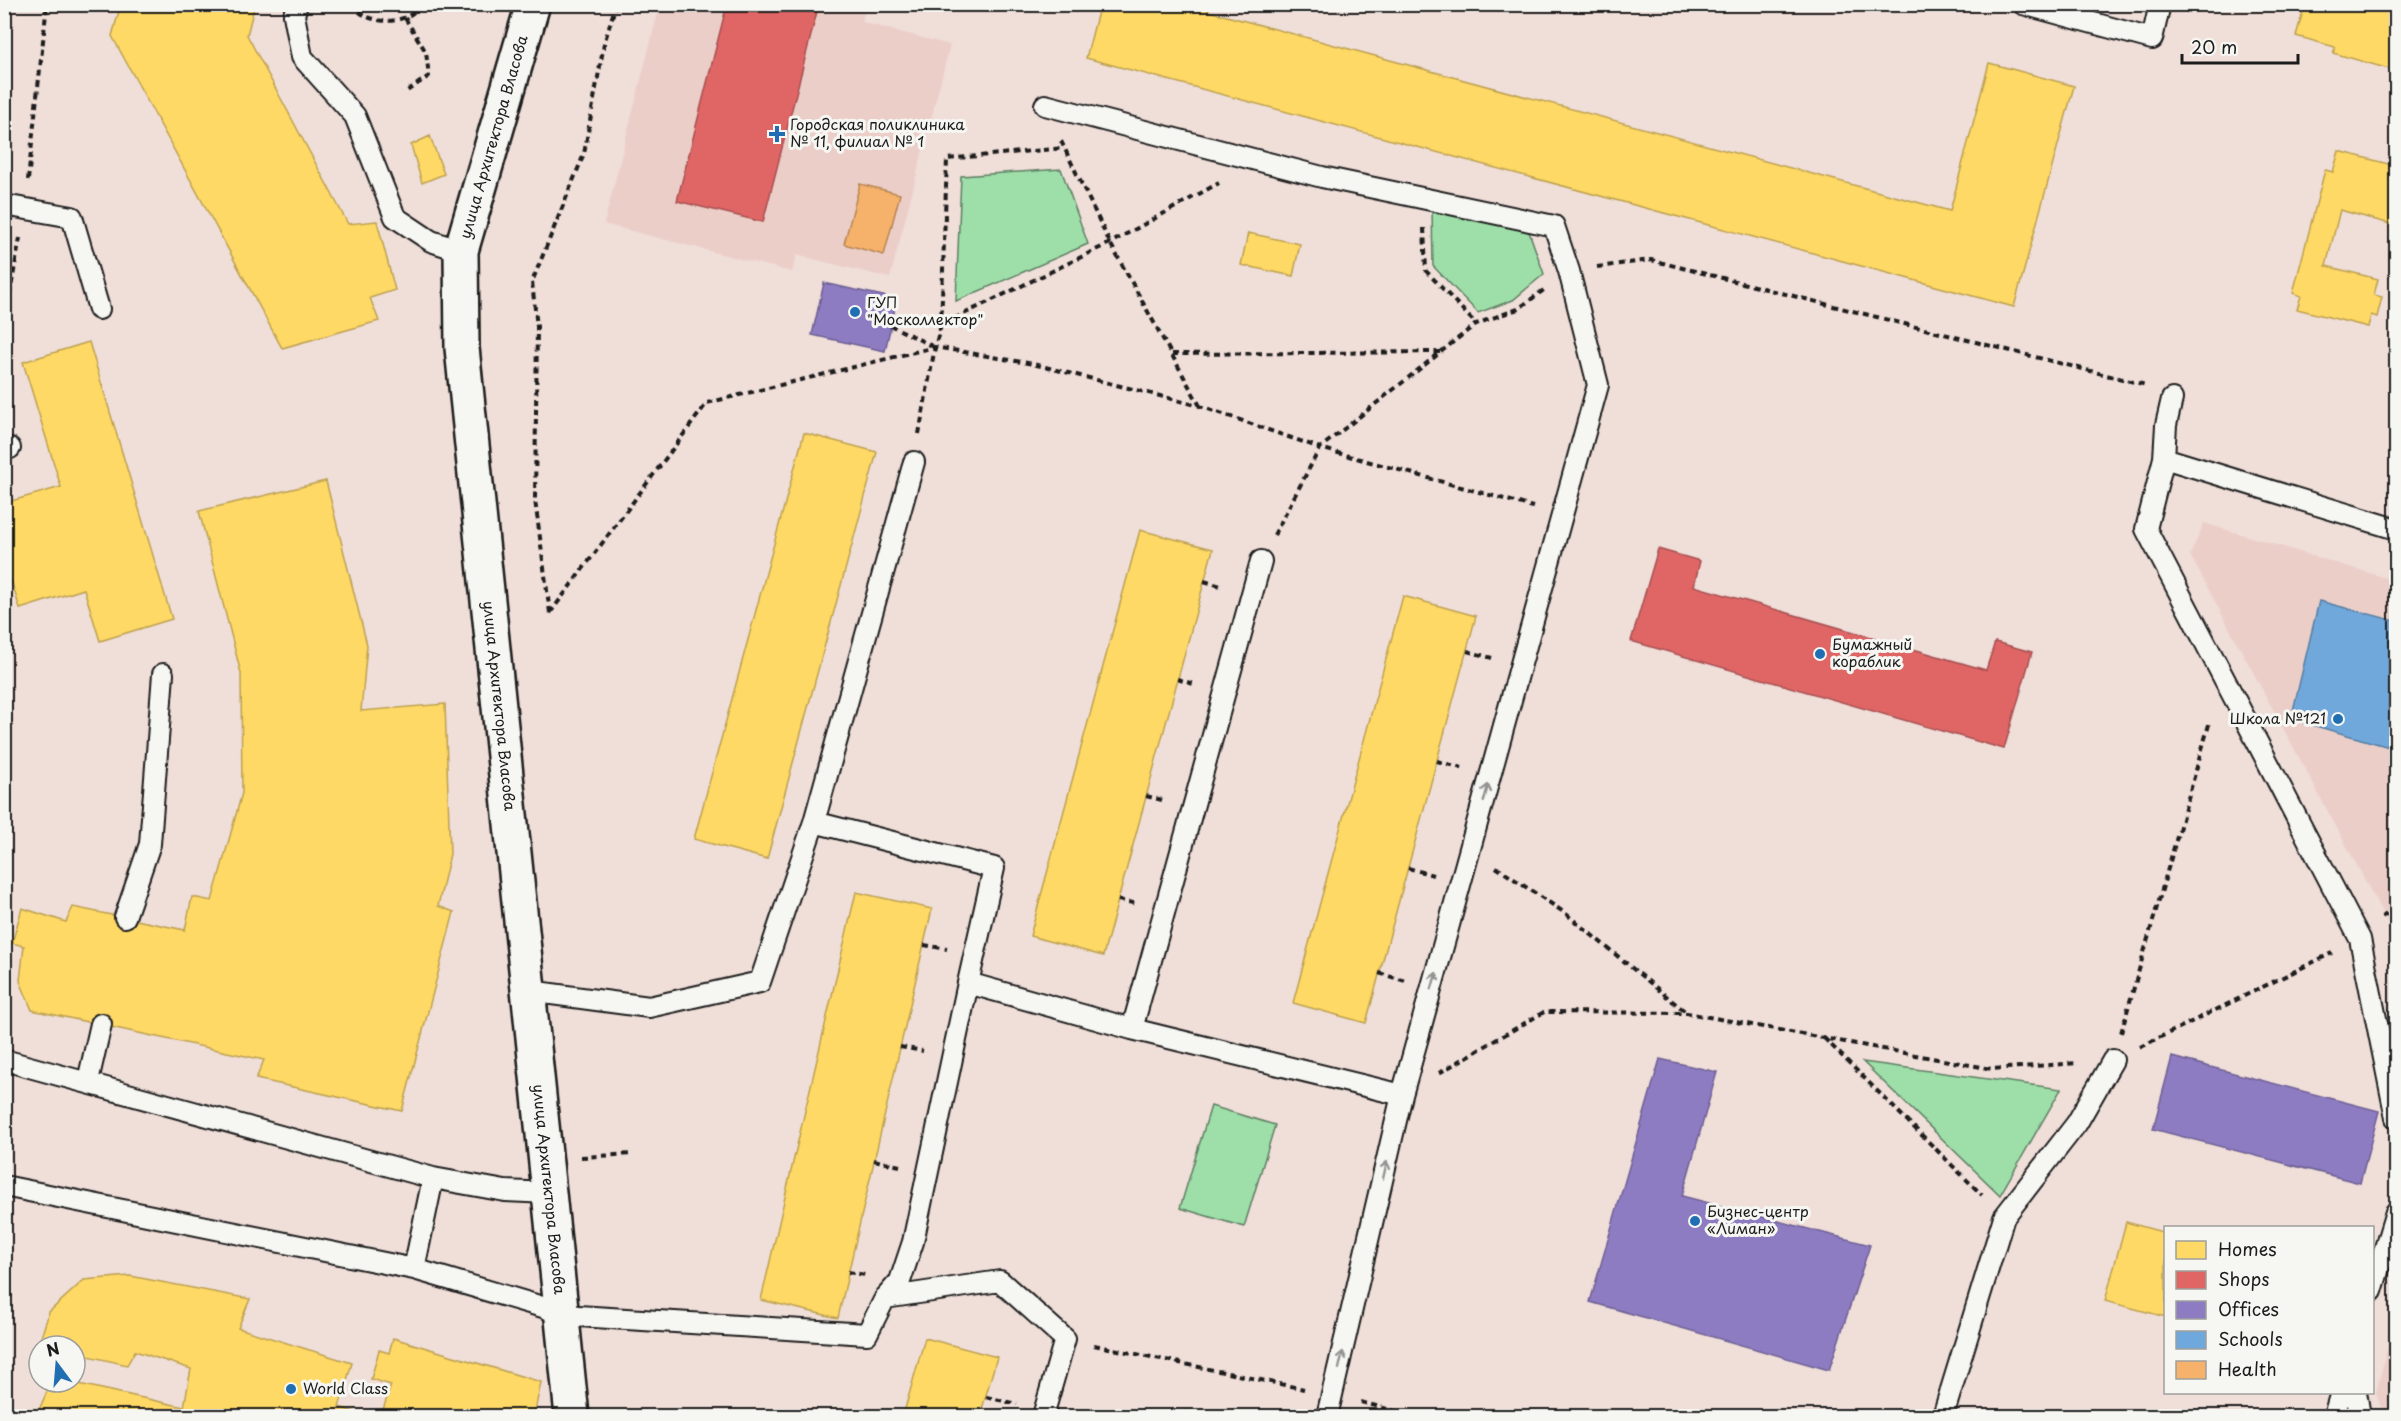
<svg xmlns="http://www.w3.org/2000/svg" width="2401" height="1421" font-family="'Playpen Sans',sans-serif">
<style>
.built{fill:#eccec8}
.green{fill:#9edfa9;stroke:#5d7e62;stroke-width:1.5}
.homes{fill:#ffd966;stroke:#bba050;stroke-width:1.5}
.shops{fill:#e06666;stroke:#a55050;stroke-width:1.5}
.offices{fill:#8e7cc3;stroke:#6c5f91;stroke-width:1.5}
.schools{fill:#6fa8dc;stroke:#567ea2;stroke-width:1.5}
.health{fill:#f6b26b;stroke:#b58553;stroke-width:1.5}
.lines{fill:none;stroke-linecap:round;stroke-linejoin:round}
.service-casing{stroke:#1c1c1c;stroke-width:24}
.minor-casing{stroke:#1c1c1c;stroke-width:38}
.path{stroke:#1c1c1c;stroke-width:4;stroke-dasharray:6 4.5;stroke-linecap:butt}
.service{stroke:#f6f6f2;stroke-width:20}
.minor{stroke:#f6f6f2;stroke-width:33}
.oneway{stroke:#949492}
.poi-dot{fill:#1f6fb2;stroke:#f6f6f2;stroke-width:2}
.labels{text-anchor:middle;stroke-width:6;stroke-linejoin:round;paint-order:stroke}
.poi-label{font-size:15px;fill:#1c1c1c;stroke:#f6f6f2;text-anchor:start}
.street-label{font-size:15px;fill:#1c1c1c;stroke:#f6f6f2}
</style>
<rect width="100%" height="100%" fill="#f0ded9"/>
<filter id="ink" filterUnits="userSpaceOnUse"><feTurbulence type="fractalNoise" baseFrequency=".0167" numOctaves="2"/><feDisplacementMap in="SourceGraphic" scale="12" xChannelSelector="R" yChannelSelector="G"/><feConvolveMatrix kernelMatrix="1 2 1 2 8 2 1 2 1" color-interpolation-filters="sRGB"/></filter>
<g filter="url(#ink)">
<path class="built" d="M660,5H866L862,22L950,45L890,278L797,255L792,272L604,224Z
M2204,523L2396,581V938L2190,555Z
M2396,1313V1416H2384L2376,1393Z"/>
<path class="green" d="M1061,169L1088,244L956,301L961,176Z
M1432,208L1528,229L1544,274L1513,300L1478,313L1433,266Z
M1863,1062L2061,1089L2000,1195Z
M1211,1106L1275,1125L1244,1227L1180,1208Z"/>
<path class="homes" d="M121,4H255L247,35L348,224L377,221L395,290L370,298L379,321L282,348L112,36Z
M1100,4H1210L1208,11L1950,211L1989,63L2074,86L2014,307L1086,58Z
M2305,4H2396V71L2333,53L2335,47L2296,36Z
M430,136L444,174L422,183L411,145Z
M2339,151L2396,166V215L2394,225L2340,210L2326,266L2378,279L2374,295L2382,297L2377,317L2371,315L2368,327L2297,309L2301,296L2293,293L2325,170L2333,172Z
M1248,233L1300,244L1293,276L1241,265Z
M89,342L172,619L100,641L84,589L20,609L4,557V503L61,487L23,362Z
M804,433L877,452L767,859L694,839Z
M326,481L367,645L361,711L445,704L450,854L438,906L454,912L402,1111L256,1079L264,1060L32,1010L20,981L24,946L12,943L22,908L66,922L73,907L185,930L192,897L212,901L242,793L241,673L199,511Z
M1140,530L1213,549L1103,956L1030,936Z
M1403,596L1476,616L1366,1023L1293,1003Z
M856,892L932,909L838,1318L761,1300Z
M2126,1222L2166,1233V1317L2105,1301Z
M130,1276L250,1299L238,1328L352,1363L339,1407L354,1412L352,1416H59L39,1410L51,1382H70L184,1407L191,1369L135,1351L127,1365L75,1353V1346H48L39,1344L49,1312L84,1280Z
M393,1338L541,1382L534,1416H381L391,1385L371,1379L379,1350L389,1353Z
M925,1338L997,1357L980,1416H903Z
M1186,1410L1208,1416H1184Z"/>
<path class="shops" d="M727,4H819L763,222L677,201Z
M1658,549L1700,561L1694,586L1986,670L1995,642L2032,652L2004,749L1631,641Z"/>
<path class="offices" d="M824,283L897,299L885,351L812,335Z
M2172,1057L2379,1111L2360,1183L2153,1129Z
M1660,1059L1717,1072L1682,1196L1870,1245L1829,1370L1590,1302Z"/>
<path class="schools" d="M2319,601L2396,621V749L2291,719Z"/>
<path class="health" d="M860,184L900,194L884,255L844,244Z"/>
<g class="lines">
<g class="service-casing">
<path id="service" d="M297,4L294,15L302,57L355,116L395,217L431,241L461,251
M2023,4L2152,39L2160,4
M1045,105L1322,177L1554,226L1569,271L1598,385L1402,1095L1327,1416
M4,205L72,217L99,309
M2172,399L2166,425L2164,458L2146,529L2360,939L2396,1118
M4,447L10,448
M2164,458L2396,529
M814,822L914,462
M125,917L150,844L163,674
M529,991L649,1007L760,982L814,822L994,868L968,983L1132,1029L1402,1095
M1132,1029L1261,561
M4,1060L433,1178L505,1191L549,1193
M88,1081L101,1024
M4,1186L414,1269L546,1308L562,1315L867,1334L885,1298L1000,1281L1065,1339L1043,1416
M414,1269L433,1178
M2372,1291L2396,1212
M885,1298L900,1281L913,1242L968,983
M2356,1392L2360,1416
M1943,1416L2004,1217L2077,1123L2113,1060
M2334,1416L2341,1392"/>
</g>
<g class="minor-casing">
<g id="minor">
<path id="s1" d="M533,4L461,251L462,348L572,1416"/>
</g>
</g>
<path class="path" d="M352,4C368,27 406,26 422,4
M405,18L426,52L429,76L407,91
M1061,141L1110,243L1200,406
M28,180L47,4
M1424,228L1426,271L1476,324
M1597,267L1651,260L2146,385
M890,325L934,347
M941,325L947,159L1064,148
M4,326L20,238
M1172,354L1440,352
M919,434L935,347L941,325L1110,243L1219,183
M1274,535L1320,448L1533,507
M1204,581L1224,587
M550,613L707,403L935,347L1033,364L1200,406L1320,448L1476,324L1518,309L1545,289
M550,613L535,500L537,327L532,282L584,154L604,44L616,4
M1467,651L1492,658
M1177,679L1197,685
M1437,761L1462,768
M1146,796L1166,801
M1496,867L1565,913L1687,1013
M1408,868L1433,875
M1118,900L1138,904
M2382,917L2384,915L2396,917
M924,945L947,949
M1379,973L1405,981
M2121,1033L2210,721
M1824,1038L1982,1195
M900,1047L923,1051
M2140,1047L2332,953
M1439,1073L1544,1012L1687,1013L1992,1069L2078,1063
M581,1157L633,1154
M874,1160L900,1166
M848,1272L865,1275
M1094,1345L1304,1389
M986,1397L1017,1404
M1361,1402L1413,1416"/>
<use href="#service" class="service"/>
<use href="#minor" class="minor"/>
</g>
<defs><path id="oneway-shaft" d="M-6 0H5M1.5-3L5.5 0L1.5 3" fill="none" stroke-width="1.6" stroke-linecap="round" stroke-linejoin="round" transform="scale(1.5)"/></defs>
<g class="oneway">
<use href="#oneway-shaft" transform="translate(1486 793) rotate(-75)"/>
<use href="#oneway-shaft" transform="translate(1434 981) rotate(-74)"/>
<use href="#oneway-shaft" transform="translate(1385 1170) rotate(-77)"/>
<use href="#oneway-shaft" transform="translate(1341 1360) rotate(-77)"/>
</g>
</g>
<g class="poi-dot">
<path d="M774 125h6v6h6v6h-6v6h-6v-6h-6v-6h6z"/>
<circle cx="855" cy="312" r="6"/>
<circle cx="1820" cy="654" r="6"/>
<circle cx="2338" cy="719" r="6"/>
<circle cx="1695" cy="1221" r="6"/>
<circle cx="291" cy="1389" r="6"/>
</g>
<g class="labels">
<g class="poi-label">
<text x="790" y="130">Городская поликлиника<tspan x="790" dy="17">№ 11, филиал № 1</tspan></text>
<text x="867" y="308">ГУП<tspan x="867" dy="17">"Москоллектор"</tspan></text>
<text x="1832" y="650">Бумажный<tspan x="1832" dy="17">кораблик</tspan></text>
<text x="2326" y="724" text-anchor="end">Школа №121</text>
<text x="1707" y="1217">Бизнес-центр<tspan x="1707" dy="17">«Лиман»</tspan></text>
<text x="303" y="1394">World Class</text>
</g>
<g class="street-label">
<text transform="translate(494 137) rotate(-74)" y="5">улица Архитектора Власова</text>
<text dy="5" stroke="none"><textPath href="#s1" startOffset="714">улица Архитектора Власова</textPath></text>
<text dy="5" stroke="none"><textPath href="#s1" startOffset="1200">улица Архитектора Власова</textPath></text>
</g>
</g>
<rect width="2401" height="1421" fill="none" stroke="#f6f6f2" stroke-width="24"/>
<rect x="12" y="12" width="2377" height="1397" fill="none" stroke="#1c1c1c" stroke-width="2" filter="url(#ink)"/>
<rect x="2164" y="1226" width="210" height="168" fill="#f6f6f2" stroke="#9f9f9c" stroke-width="1.5"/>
<rect x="2176" y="1241" width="30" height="18" fill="#ffd966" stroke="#9f9f9c" stroke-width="1.5"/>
<text x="2218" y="1256" font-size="18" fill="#1c1c1c">Homes</text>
<rect x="2176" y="1271" width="30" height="18" fill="#e06666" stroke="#9f9f9c" stroke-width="1.5"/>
<text x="2218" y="1286" font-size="18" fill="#1c1c1c">Shops</text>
<rect x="2176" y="1301" width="30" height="18" fill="#8e7cc3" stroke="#9f9f9c" stroke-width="1.5"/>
<text x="2218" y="1316" font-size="18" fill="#1c1c1c">Offices</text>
<rect x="2176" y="1331" width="30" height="18" fill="#6fa8dc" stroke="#9f9f9c" stroke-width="1.5"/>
<text x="2218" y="1346" font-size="18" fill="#1c1c1c">Schools</text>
<rect x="2176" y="1361" width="30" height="18" fill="#f6b26b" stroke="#9f9f9c" stroke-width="1.5"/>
<text x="2218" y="1376" font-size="18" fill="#1c1c1c">Health</text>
<g transform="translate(57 1364) rotate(344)"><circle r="28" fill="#f6f6f2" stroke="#9f9f9c" stroke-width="1.5"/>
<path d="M0-4.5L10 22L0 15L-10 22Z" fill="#1f6fb2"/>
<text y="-9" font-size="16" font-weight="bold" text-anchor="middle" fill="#1c1c1c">N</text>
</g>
<path d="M2182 54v9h116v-9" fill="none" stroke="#1c1c1c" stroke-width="3"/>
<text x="2191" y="54" font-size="18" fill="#1c1c1c" stroke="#f6f6f2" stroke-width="4.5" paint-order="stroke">20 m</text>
</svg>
